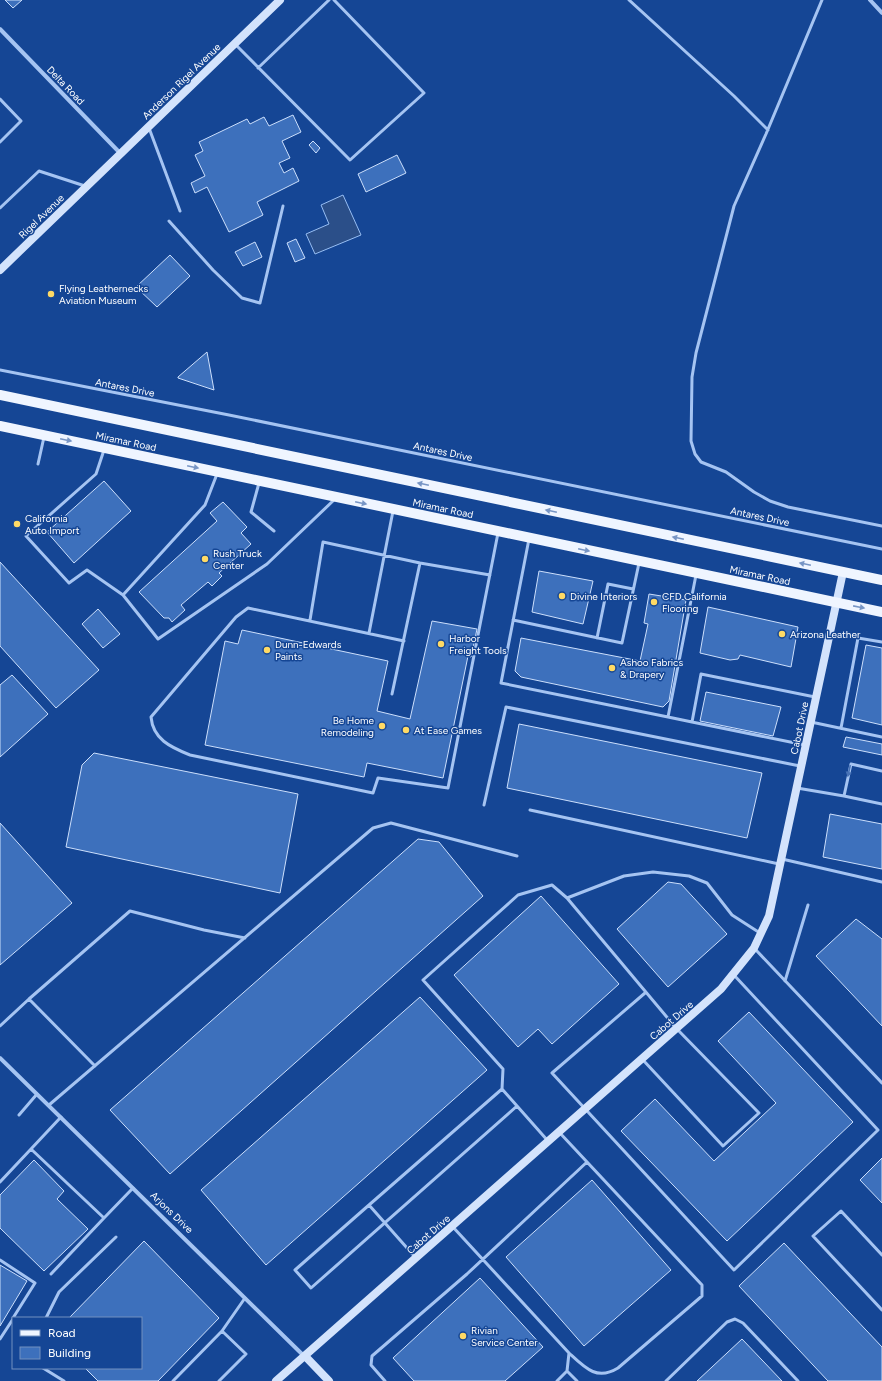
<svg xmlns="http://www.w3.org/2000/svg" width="882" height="1381" font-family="Figtree,sans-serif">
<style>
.water{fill:#2b4f89;stroke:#97bef4}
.building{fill:#3d70bc;stroke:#ccdffc}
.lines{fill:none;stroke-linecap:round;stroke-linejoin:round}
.lane{stroke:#a5c4f2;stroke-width:3}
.street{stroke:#a5c4f2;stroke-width:4}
.secondary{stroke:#d3e3fc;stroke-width:8}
.primary{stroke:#eff5ff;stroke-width:10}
.oneway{fill:#7795c5}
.oneway2{fill:#4772b6}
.poi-dot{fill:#ffda65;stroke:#154695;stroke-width:1.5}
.labels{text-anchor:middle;stroke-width:3;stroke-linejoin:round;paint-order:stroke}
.street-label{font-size:10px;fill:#fff;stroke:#154695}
.poi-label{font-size:10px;fill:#fff;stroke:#154695;text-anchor:start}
</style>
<rect width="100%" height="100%" fill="#154695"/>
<path class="water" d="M343,195L361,235L315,254L306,234L329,224L321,205Z"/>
<path class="building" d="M5,0H22L13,8Z
M293,115L301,132L282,141L290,158L279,163L284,173L293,168L299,181L257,202L263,215L229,232L207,187L195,193L191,183L205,176L195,155L203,151L199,142L247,119L250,124L264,117L269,126Z
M313,141L320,148L316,153L309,145Z
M397,155L406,173L366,192L358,174Z
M296,239L305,258L295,262L287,243Z
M255,242L262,257L243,266L235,252Z
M170,255L190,276L157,307L136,287Z
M207,352L214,390L178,378V377Z
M104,481L131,511L74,563L47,532Z
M223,502L247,527L241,533L251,544L219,573L222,576L212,586L208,582L181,605L185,610L172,622L169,618H164L139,592L217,521L210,513Z
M0,562L99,670L56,708L0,646Z
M539,571L593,581L583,624L532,612Z
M649,594L686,600L669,701L663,707L521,677L515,671L521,638L640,661L648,624L644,623Z
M708,607L798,627L791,667L740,655L738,659L730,660L700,653Z
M98,609L120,634L103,648L82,624Z
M432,621L477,629L471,657L468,656L443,778L367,763L364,777L205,745L225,641L238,644L242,630L388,661L377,711L410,719Z
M866,645L882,648V725L852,718Z
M12,675L48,714L0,757V685Z
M706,692L781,707L773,736L700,721Z
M519,724L762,773L747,838L507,788Z
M846,737L882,744V755L843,747Z
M94,753L298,794L280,893L66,847L82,765Z
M830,814L882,824V869L823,857Z
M0,823L72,903L0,965Z
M418,839L439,842L483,896L170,1174L110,1110Z
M668,882L681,884L727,934L668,987L617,929Z
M541,896L619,984L552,1044L538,1029L518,1047L454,975Z
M856,919L882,939V1026L816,956Z
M420,997L487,1070L266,1265L201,1190Z
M749,1012L853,1122L727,1241L621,1131L655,1099L714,1161L776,1103L718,1041Z
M882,1158V1203L860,1180Z
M34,1160L64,1191L57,1199L88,1229L44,1271L0,1228V1195Z
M592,1180L671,1270L584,1346L506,1257Z
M144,1241L219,1318L158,1381H98L85,1368H141V1318H69Z
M784,1243L882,1347V1381H828L739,1286Z
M0,1265L27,1281L0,1326Z
M480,1278L543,1347L505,1381H414L393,1358Z
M742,1339L782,1381H697Z"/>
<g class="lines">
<path class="lane" d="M629,0L734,96L768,130
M822,0L766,134L734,206L696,353L692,377L691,441L695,454L701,462L726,472L754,492L770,501L788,507L882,526
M235,44L350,160L424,93L334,0
M258,68L329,0
M0,99L21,121L0,142
M149,128L180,211
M0,208L39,171L85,186
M169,221L213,270L242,298L260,303L283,206
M0,370L229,415L882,549
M104,450L96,474L26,536L69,583L87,570L123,595
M38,464L44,437
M217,474L205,505L123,595L158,639L267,564L335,499
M259,483L251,512L274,531
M529,539L501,683L668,717L696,575
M310,620L323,542L420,563L490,575
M513,620L622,643L639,563
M369,633L393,511
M597,638L608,584L633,589
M404,641L248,608L236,617L151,717C153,739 170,747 190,755L373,793L378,778L448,788L498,533
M392,694L420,563
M668,717L692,722
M811,722L882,737
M841,728L858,638L882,642
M805,745L692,722L701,674L815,697
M882,771L851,764L844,796L882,804
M797,788L844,796
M484,805L506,707L800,766
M530,810L779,864
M782,859L882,882
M567,898L624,876L653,872L689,876L707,883L732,915L760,933
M755,949L882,1083
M785,981L808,905
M645,993L552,1073L734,1270L878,1130L733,974
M29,999L95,1066
M0,1026L29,999L130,911L204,930L245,938
M502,1089L503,1069L423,980L518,895L552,885L567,898L676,1028L759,1113L723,1146L643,1060
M49,1105L373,828L391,823L517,856
M19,1115L37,1094
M61,1117L31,1149L104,1218L133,1188
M0,1182L31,1149
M369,1205L295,1270L311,1288L517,1106
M452,1226L569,1353C585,1368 597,1381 618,1368L702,1296V1285L559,1132
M882,1255L841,1211L813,1236L882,1310
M415,1257L369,1205L502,1089L548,1141
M0,1260L35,1283L13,1318
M51,1274L104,1218
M46,1318L59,1292L116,1237
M0,1339L13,1319
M43,1368L64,1381
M567,1371L577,1381
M173,1381L222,1331L245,1298
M219,1381L246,1354L222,1331
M385,1381L371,1365L372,1356L467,1274L587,1162
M557,1381L567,1371L569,1353
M666,1381L727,1322L735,1319L743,1323L798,1381"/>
<path class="street" d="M870,0L882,13
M0,29L120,153
M0,1058L304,1356"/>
<path class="secondary" d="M0,270L280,0
M305,1356L329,1381
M276,1381L721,989L754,948L769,916L843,572"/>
<path class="primary" d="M0,395L882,580
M0,426L882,612"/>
</g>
<defs><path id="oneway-solid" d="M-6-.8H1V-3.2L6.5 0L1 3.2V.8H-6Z"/></defs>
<g class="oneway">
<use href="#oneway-solid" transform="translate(66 440) rotate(12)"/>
<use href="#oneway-solid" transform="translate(193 467) rotate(12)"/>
<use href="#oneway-solid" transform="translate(423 484) rotate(-168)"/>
<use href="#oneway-solid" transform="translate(361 503) rotate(12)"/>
<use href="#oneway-solid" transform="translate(551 511) rotate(-168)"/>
<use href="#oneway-solid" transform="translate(678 538) rotate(-168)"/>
<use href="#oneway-solid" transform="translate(584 550) rotate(12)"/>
<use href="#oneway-solid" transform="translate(805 564) rotate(-168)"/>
<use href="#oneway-solid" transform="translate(859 607) rotate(11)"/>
</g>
<use class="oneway2" href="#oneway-solid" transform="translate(849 771) rotate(102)"/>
<g class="poi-dot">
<circle cx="51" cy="294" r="4"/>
<circle cx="17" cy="524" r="4"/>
<circle cx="205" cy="559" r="4"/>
<circle cx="562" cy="596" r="4"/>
<circle cx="654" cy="602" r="4"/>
<circle cx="782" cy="634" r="4"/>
<circle cx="441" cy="644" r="4"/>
<circle cx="267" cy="650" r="4"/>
<circle cx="612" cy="668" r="4"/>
<circle cx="382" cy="726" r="4"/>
<circle cx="406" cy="730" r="4"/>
<circle cx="463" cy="1336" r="4"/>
</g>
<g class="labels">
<g class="street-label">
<text transform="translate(181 81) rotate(-44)" y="4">Anderson Rigel Avenue</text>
<text transform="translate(66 85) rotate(46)" y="4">Delta Road</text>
<text transform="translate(41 216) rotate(-44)" y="4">Rigel Avenue</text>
<text transform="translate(125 387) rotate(11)" y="4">Antares Drive</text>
<text transform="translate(126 441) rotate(12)" y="4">Miramar Road</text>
<text transform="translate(443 451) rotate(12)" y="4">Antares Drive</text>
<text transform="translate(443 508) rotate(12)" y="4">Miramar Road</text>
<text transform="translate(760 516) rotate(12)" y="4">Antares Drive</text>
<text transform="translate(760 575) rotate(12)" y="4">Miramar Road</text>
<text transform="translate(799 728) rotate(-78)" y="4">Cabot Drive</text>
<text transform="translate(671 1020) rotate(-41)" y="4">Cabot Drive</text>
<text transform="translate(172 1212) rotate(44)" y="4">Arjons Drive</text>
<text transform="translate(428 1234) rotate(-41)" y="4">Cabot Drive</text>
</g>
<g class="poi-label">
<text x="59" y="292">Flying Leathernecks<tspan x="59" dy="12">Aviation Museum</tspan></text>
<text x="25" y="522">California<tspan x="25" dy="12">Auto Import</tspan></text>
<text x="213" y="557">Rush Truck<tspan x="213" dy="12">Center</tspan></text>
<text x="570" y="600">Divine Interiors</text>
<text x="662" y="600">CFD California<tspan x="662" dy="12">Flooring</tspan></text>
<text x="790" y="638">Arizona Leather</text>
<text x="449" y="642">Harbor<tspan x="449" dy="12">Freight Tools</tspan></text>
<text x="275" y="648">Dunn-Edwards<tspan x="275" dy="12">Paints</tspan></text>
<text x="620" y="666">Ashoo Fabrics<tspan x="620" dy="12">&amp; Drapery</tspan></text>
<text x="374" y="724" text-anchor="end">Be Home<tspan x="374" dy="12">Remodeling</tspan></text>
<text x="414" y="734">At Ease Games</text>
<text x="471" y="1334">Rivian<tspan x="471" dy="12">Service Center</tspan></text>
</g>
</g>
<rect x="12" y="1317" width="130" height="52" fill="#154695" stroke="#7390bf"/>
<rect x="20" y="1330" width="20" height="6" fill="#eff5ff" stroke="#7390bf"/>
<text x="48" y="1337" font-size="12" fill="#ffffff">Road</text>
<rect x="20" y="1347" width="20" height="12" fill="#3d70bc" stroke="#7390bf"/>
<text x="48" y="1357" font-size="12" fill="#ffffff">Building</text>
</svg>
